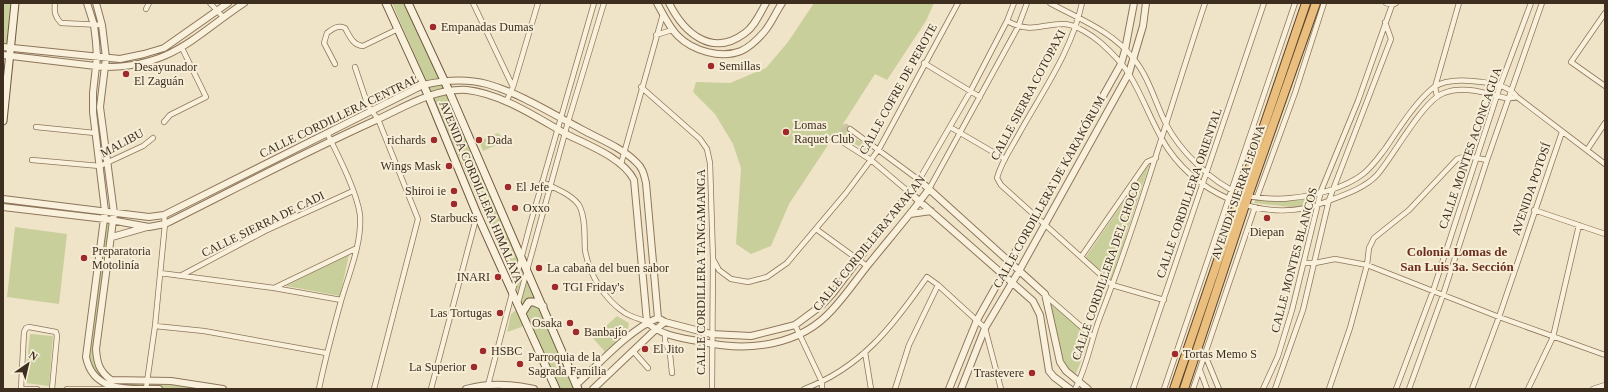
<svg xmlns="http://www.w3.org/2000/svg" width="1608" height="392" font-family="Georgia,serif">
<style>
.green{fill:#c9cf9b}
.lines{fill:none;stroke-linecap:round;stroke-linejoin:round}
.minor-tunnel{stroke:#ccc0a6;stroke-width:4.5;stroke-dasharray:4.5 2;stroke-linecap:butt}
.minor-casing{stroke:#8d765c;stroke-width:6}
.tertiary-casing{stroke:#8d765c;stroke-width:8}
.secondary-casing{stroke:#6f573f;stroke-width:9}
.trunk-casing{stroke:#5b4430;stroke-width:10}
.minor{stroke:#faf1dc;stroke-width:4.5}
.tertiary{stroke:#faf1dc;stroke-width:6}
.secondary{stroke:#faf1dc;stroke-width:7}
.trunk{stroke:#eabe7c;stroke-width:8}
.poi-dot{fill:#9e2a2b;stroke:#f7eed8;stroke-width:1.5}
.labels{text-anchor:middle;stroke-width:4;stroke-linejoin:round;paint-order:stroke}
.poi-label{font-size:12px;fill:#3d2e20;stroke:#f7eed8;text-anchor:start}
.street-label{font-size:12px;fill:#3d2e20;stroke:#f7eed8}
.neighbourhood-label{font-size:13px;font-weight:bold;fill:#6b2e1e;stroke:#f7eed8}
</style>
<rect width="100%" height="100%" fill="#f0e4c8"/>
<path class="green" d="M3,3H13L8,43L3,45Z
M392,3H406L575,389H560Z
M814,3H934L926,21L887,80L875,74L843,124L850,129L848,131L854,138L871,147V151H866L844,137L841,141L834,136L789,204L771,246L751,254L736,244L741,168L733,144L715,114L693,92L696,82L730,83L766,68L788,42Z
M498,133L506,141L483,151L479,141Z
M1150,163L1111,281L1085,258Z
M1256,198L1282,201L1311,198L1317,200L1314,205L1291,207L1254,203Z
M107,221L112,222L96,362L111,382H174L212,389L107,388C94,380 89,372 86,356Z
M15,227L67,234L59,304L7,297Z
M349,255L340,296L286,286Z
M1046,298L1091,336L1075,376L1063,364Z
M516,310L524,326L507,332L511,314Z
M617,316L629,323L627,335L605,352L593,338Z
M30,334L53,336L49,386L25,383Z"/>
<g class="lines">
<path class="minor-tunnel" d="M841,141L837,138L846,126L850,129"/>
<g class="minor-casing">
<path id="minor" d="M55,3C54,12 55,17 61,23L102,25
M210,3L223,17
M473,3L513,87
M1050,3C1079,19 1112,31 1133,58C1149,77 1155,102 1166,124C1180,151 1211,182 1240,194C1251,198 1279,200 1291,198C1314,196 1345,188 1363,174C1372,167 1378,158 1385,149C1398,130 1416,101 1434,87C1447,78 1468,80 1482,82C1495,84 1509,86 1517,97L1605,164
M1082,3C1072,50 1043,91 1020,132C1012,147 1001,162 997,178L1001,185L1112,285L1164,300
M1386,3L1392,5L1396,3
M146,9L149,3
M1605,13L1571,62L1605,86
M1007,21C1031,34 1040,24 1064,24C1075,24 1093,36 1101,43C1111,52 1122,63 1129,74C1144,98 1152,125 1168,149C1203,200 1271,225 1328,201C1344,195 1365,188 1377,175C1393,157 1423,100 1444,93C1457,88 1475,90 1489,94C1499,96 1506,100 1517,97
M656,35L672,30
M924,63L980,97
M335,64L324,43L327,33C334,28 337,25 345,28C350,37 353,45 363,46L398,29
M355,67L368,106L378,119L418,219L374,389
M641,87L700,139L707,149L710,163L713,259L712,389
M1437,96L1435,87L1459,3
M506,102L513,87L538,3
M164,122L170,115L206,97L182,48
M36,127L95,133
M950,127L1005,159
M850,129L919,180L970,92L1007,21L1014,3
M841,141L871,160L910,193
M1587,150L1605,123
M32,160L100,166L143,146L153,138
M621,164L663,14
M542,182C554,188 574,195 580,207C586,220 584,236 585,250C589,274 604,299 625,313C632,317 640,319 647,322
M929,189L1018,27L1027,3
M1257,197L1295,93L1324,3
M1534,210L1605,234
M816,229L867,266
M1081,257L1147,162L1156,158
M713,259L719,270L731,279L748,282L767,277L787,263L846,193L879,149L958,3
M1304,263H1315L1335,259L1367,265L1499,317L1605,355
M160,273L274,288L341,300
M182,275L265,231L353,191
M274,288L357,248
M1045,295L1092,336
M518,303L568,122L604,3
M795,325L822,382V389
M155,326L204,331L326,353
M665,334V341L670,354L672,373
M633,351L648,368
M865,352L871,389
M1205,355L1219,389
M1200,370L1207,389
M21,389L24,332L26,328L29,327L56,332L57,336L52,389
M22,389H37
M67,389H107L109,383
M146,389L155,326L165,224L164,215
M319,389C325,359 333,330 341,301C349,273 362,244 360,215C357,192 338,155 327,133
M431,389L477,215
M487,389L530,225L594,3
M804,389C861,368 893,326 927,277L938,285L985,328L1001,389
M895,389L909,345L938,285
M1075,389C1087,367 1091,340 1100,317C1140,214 1170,108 1205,3
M1133,389L1264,3
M1164,389L1295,3
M1193,389L1255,207
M1263,389L1278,356L1292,310L1321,191L1358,101L1392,5
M1275,389L1303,310L1329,200L1391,39L1385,22
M1329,389L1350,328L1367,265L1369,248L1374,238L1409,210L1457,159L1466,156L1487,160
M1396,389L1433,291L1500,86L1531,3
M1409,389L1443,295L1487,160L1542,3
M1472,389L1499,317L1562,132
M1528,389L1553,337L1579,225
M1593,389L1605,385"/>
</g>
<g class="tertiary-casing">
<path id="tertiary" d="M87,3L94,25L96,42L97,57L93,93V112L105,211L86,357C93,392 126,389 159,389
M96,3L102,25L106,58L100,107L114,213L96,349C97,363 99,371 111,380L171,381L223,389
M657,3C663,14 669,27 678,36C693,51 721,59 741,51C750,47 758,39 764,32C771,24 776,12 782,3
M669,3C684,33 712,58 745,33C755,26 760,13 766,3
M3,47L120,59L144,54L164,48L228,3
M3,55L104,67C172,67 193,37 244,3
M910,193L1033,301L1040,315L1049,371L1054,377L1070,389
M3,199L149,217L164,215L423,85C444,80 465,78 487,84C519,93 551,113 581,129C599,139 621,147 636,162C643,168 644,175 646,183L658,318
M3,207L105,219L149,227L165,224C235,189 303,153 374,121C403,108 433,88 467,90C502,94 536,117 566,134C588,145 623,158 634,180L647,322
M910,214L931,211
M112,237L147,227
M658,318L665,322L711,334L751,336L795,325L822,305L833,293L919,180L1045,294L1060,362L1066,371L1088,389
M647,322C662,337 684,338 703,342C748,352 800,346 832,310C845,296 856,280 868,265C889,239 910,215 929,189
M576,385C599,364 630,329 658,318
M466,389C488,383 512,384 534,389
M593,389L655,330L665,322
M949,389L977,320L1121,64L1125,50L1134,3
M961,389L985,328L1019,271L1129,73L1143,26L1146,3"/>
</g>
<g class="secondary-casing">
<path id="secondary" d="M386,3L428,95L477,214L556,389
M408,3L449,91L578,389
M3,121L15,3
M522,313L529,302H534L543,306"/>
</g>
<g class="trunk-casing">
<path id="trunk" d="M1174,389L1306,3
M1184,389L1248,196L1316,3"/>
</g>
<use href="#minor" class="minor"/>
<use href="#tertiary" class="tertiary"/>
<use href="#secondary" class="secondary"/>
<use href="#trunk" class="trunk"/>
</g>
<g class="poi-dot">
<circle cx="433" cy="27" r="4"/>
<circle cx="711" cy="66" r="4"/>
<circle cx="126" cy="74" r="4"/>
<circle cx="786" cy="132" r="4"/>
<circle cx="434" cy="140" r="4"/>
<circle cx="479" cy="140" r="4"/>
<circle cx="449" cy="166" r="4"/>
<circle cx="508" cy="187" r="4"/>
<circle cx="454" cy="191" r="4"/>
<circle cx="454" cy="204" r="4"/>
<circle cx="515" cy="208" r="4"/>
<circle cx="1267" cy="218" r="4"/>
<circle cx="84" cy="258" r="4"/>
<circle cx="539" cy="268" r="4"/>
<circle cx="498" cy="277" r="4"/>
<circle cx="555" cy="287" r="4"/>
<circle cx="500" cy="313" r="4"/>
<circle cx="570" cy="323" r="4"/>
<circle cx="576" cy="332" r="4"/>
<circle cx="645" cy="349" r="4"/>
<circle cx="483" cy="351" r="4"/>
<circle cx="1175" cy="354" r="4"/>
<circle cx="520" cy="364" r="4"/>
<circle cx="474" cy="367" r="4"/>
<circle cx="1032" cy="373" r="4"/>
</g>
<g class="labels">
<g class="poi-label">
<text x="441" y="31">Empanadas Dumas</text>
<text x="719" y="70">Semillas</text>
<text x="134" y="71">Desayunador<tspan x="134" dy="14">El Zaguán</tspan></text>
<text x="794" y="129">Lomas<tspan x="794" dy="14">Raquet Club</tspan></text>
<text x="426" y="144" text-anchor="end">richards</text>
<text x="487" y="144">Dada</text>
<text x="441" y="170" text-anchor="end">Wings Mask</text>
<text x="516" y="191">El Jefe</text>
<text x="446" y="195" text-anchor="end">Shiroi ie</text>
<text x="523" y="212">Oxxo</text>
<text x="454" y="222" text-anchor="middle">Starbucks</text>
<text x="1267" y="236" text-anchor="middle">Diepan</text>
<text x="92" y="255">Preparatoria<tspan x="92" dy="14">Motolinía</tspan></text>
<text x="547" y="272">La cabaña del buen sabor</text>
<text x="490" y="281" text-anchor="end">INARI</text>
<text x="563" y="291">TGI Friday's</text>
<text x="492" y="317" text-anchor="end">Las Tortugas</text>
<text x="562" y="327" text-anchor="end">Osaka</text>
<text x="584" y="336">Banbajío</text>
<text x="653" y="353">El Jito</text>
<text x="491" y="355">HSBC</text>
<text x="1183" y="358">Tortas Memo S</text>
<text x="528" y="361">Parroquia de la<tspan x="528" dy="14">Sagrada Familia</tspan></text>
<text x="466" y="371" text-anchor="end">La Superior</text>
<text x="1024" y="377" text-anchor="end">Trastevere</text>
</g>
<g class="street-label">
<text transform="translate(898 89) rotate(-61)" y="4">CALLE COFRE DE PEROTE</text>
<text transform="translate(1028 95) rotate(-62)" y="4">CALLE SIERRA COTOPAXI</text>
<text transform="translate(339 116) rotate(-26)" y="4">CALLE CORDILLERA CENTRAL</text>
<text transform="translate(122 143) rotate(-28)" y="4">MALIBU</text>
<text transform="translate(1470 148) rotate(-71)" y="4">CALLE MONTES ACONCAGUA</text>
<text transform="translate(1531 189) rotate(-71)" y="4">AVENIDA POTOSÍ</text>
<text transform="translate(481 192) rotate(67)" y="4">AVENIDA CORDILLERA HIMALAYA</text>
<text transform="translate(1049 192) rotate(-61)" y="4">CALLE CORDILLERA DE KARAKÓRUM</text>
<text transform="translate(1238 192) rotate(-71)" y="4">AVENIDA SIERRA LEONA</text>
<text transform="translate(1189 193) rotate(-71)" y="4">CALLE CORDILLERA ORIENTAL</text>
<text transform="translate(263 224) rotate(-26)" y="4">CALLE SIERRA DE CADI</text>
<text transform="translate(869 243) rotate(-51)" y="4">CALLE CORDILLERA ARAKAN</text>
<text transform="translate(1294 260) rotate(-75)" y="4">CALLE MONTES BLANCOS</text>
<text transform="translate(1106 271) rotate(-71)" y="4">CALLE CORDILLERA DEL CHOCO</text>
<text transform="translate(701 272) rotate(-90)" y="4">CALLE CORDILLERA TANGAMANGA</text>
</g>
<g class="neighbourhood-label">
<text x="1457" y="256">Colonia Lomas de<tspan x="1457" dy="15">San Luis 3a. Sección</tspan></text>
</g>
</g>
<rect width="1608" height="392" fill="none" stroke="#3d2e20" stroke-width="8"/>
<g transform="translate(28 364) rotate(34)" stroke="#f7eed8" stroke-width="3" paint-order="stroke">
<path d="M0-3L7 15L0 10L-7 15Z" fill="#3d2e20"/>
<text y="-6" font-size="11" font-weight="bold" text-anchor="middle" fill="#3d2e20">N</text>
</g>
</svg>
